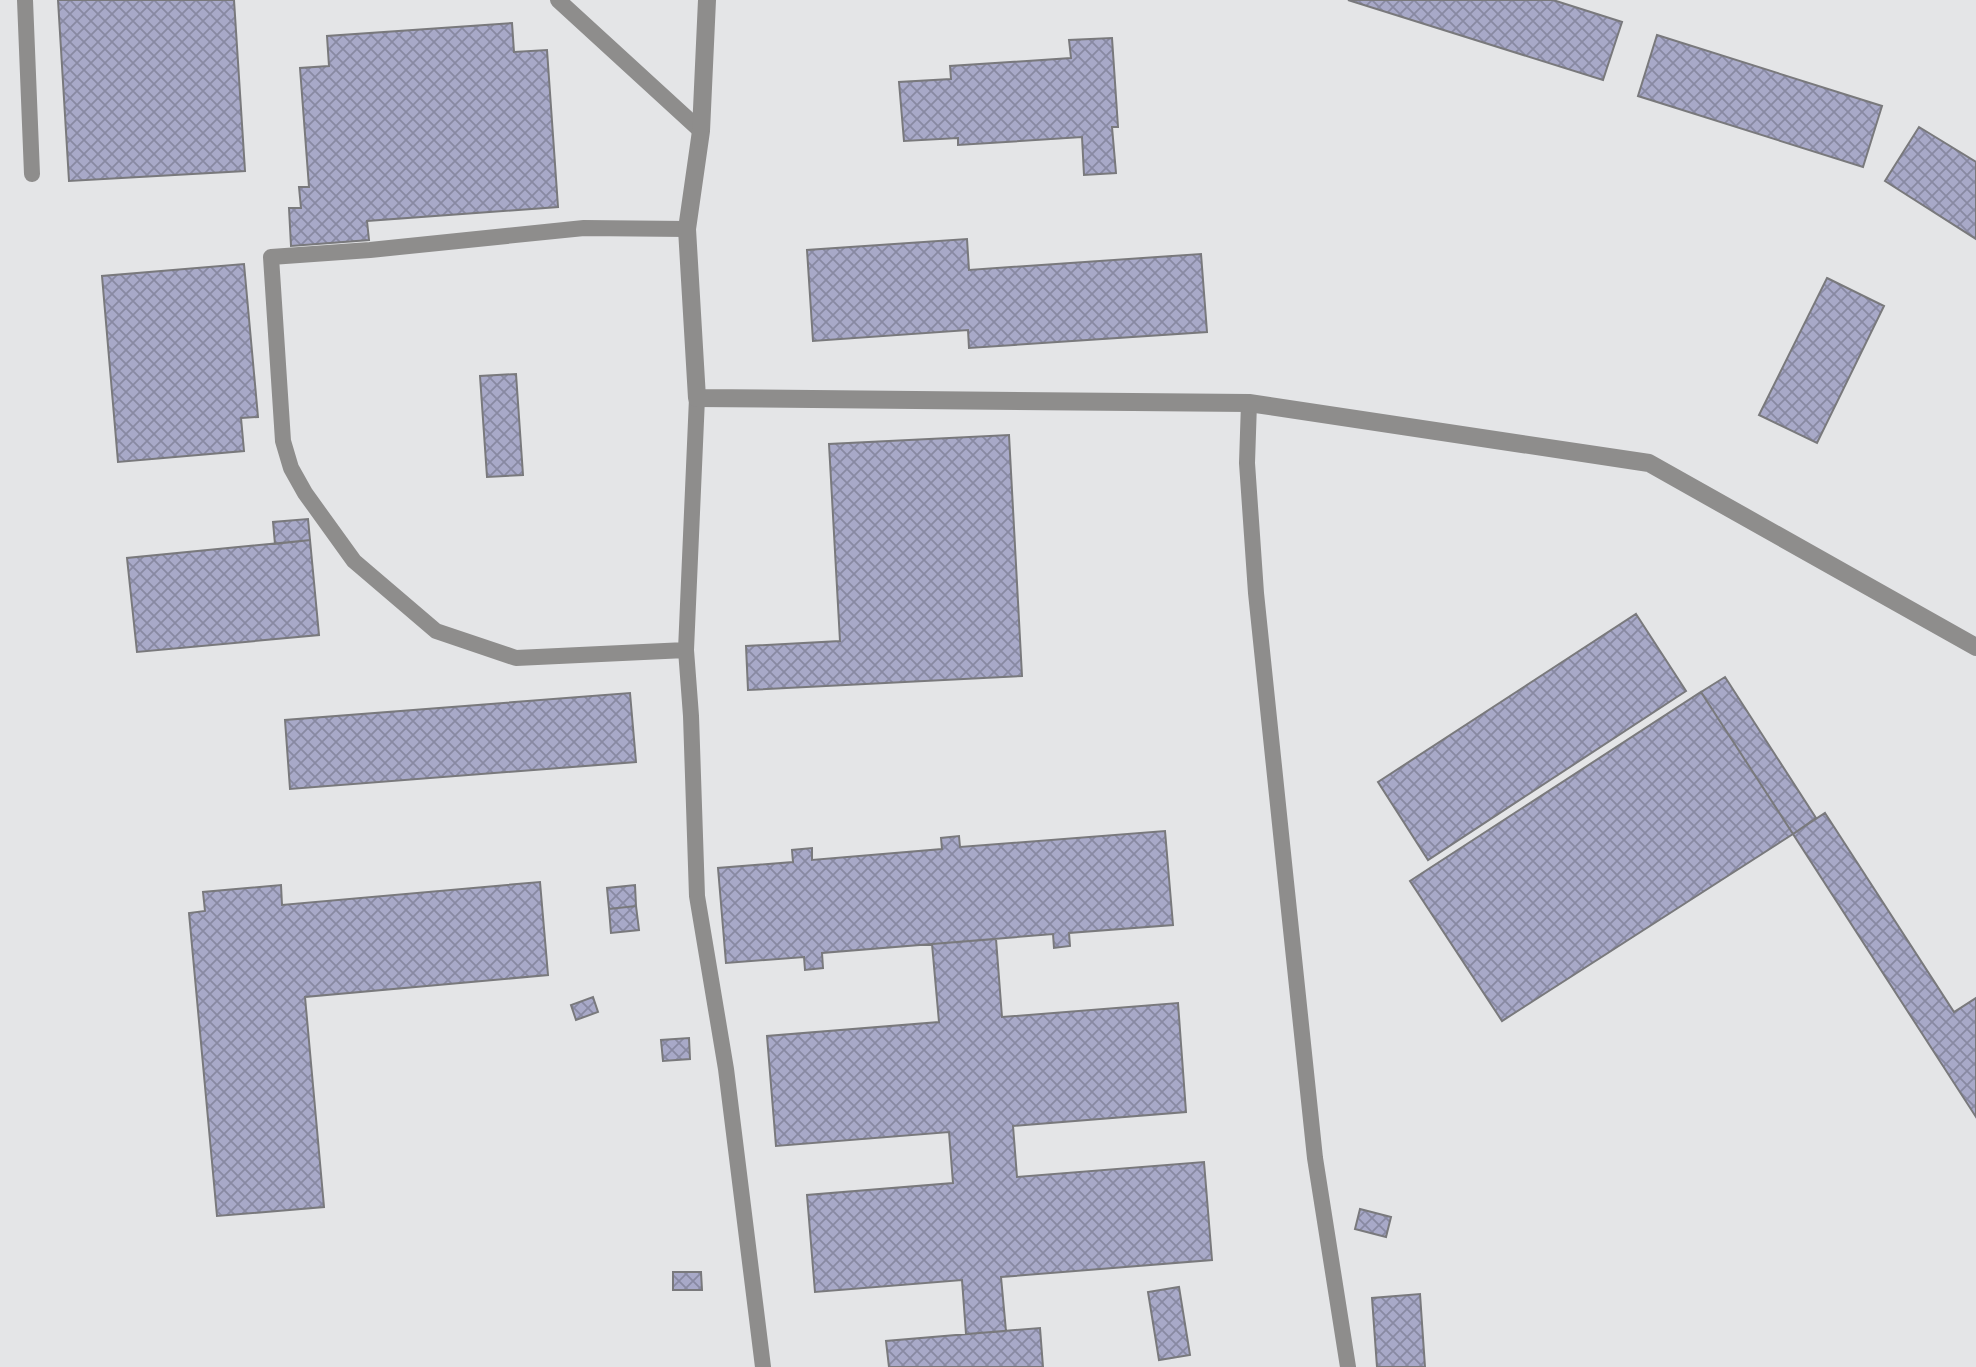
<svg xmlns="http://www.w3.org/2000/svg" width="1976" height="1367" font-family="Roboto,sans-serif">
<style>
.building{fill:url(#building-cross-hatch);stroke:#79797c;stroke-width:2}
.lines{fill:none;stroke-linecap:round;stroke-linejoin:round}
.service{stroke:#8e8d8c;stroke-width:16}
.tertiary{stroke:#8e8d8c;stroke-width:18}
</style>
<defs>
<pattern id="building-cross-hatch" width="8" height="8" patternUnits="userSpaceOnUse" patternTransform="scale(1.75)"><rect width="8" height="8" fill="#a8a9c8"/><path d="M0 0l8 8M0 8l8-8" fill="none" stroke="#8889a2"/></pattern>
</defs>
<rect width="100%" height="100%" fill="#e4e5e7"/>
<path class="building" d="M58,0H234L245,171L69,181Z
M1348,0H1553L1622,22L1603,80Z
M512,23L514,52L547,50L558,207L367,221L369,240L291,246L289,208H301L299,187H309L300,68L329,66L327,36Z
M1657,35L1882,106L1863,167L1638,96Z
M1112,38L1118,127H1112L1116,173L1084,175L1082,137L958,145V138L904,141L899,82L951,79L950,66L1071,58L1069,40Z
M1919,127L1976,162V239L1885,181Z
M967,239L969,270L1201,254L1207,332L969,348L968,330L813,341L807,250Z
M244,264L258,417L241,418L244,451L118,462L102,276Z
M1827,278L1884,306L1817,443L1759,415Z
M516,374L523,475L487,477L480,376Z
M1009,435L1022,676L748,690L746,646L840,641L829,444Z
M308,519L310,540L275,544L273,522Z
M310,540L319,635L137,652L127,558Z
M1636,614L1686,691L1428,860L1378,782Z
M1725,677L1816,818L1793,834L1701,692Z
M1701,692L1793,834L1502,1021L1410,881Z
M630,693L636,762L290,789L285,720Z
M1825,813L1954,1012L1976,998V1117L1793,834Z
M1165,831L1173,925L1069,933L1070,946L1054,948L1053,934L822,953L823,968L805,970L804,957L726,963L718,868L793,862L792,850L812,848V860L942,849L941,838L959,836L960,847Z
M540,882L548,975L305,997L324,1207L217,1216L189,913L205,911L203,892L281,885L282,905Z
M635,885L636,906L609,909L607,888Z
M636,906L639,930L611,933L609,909Z
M996,939L1002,1017L1178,1003L1186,1112L1013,1126L1017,1177L1204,1162L1212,1260L1001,1277L1006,1331L966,1334L962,1280L815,1292L807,1195L953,1183L949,1132L776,1146L767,1036L939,1022L932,944Z
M593,997L598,1012L576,1020L571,1005Z
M689,1038L690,1059L663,1061L661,1040Z
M1360,1209L1391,1217L1386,1237L1355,1229Z
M673,1272H701L702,1290H673Z
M1179,1287L1190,1355L1159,1360L1148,1292Z
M1420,1294L1425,1367H1377L1372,1298Z
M1040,1328L1043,1367H889L886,1341Z"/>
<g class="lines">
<path class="service" d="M25,0L32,174
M558,0L701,131
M697,398L686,650L691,716L697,896L726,1069L763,1367
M1249,403L1247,463L1256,593L1286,882L1315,1158L1348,1367
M686,650L516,658L436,631L354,561L305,493L291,468L283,441L271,257L370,250L584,228L687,229"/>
<path class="tertiary" d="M707,0L701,131L687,229L697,398L1249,403L1649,463L1976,647"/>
</g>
</svg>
